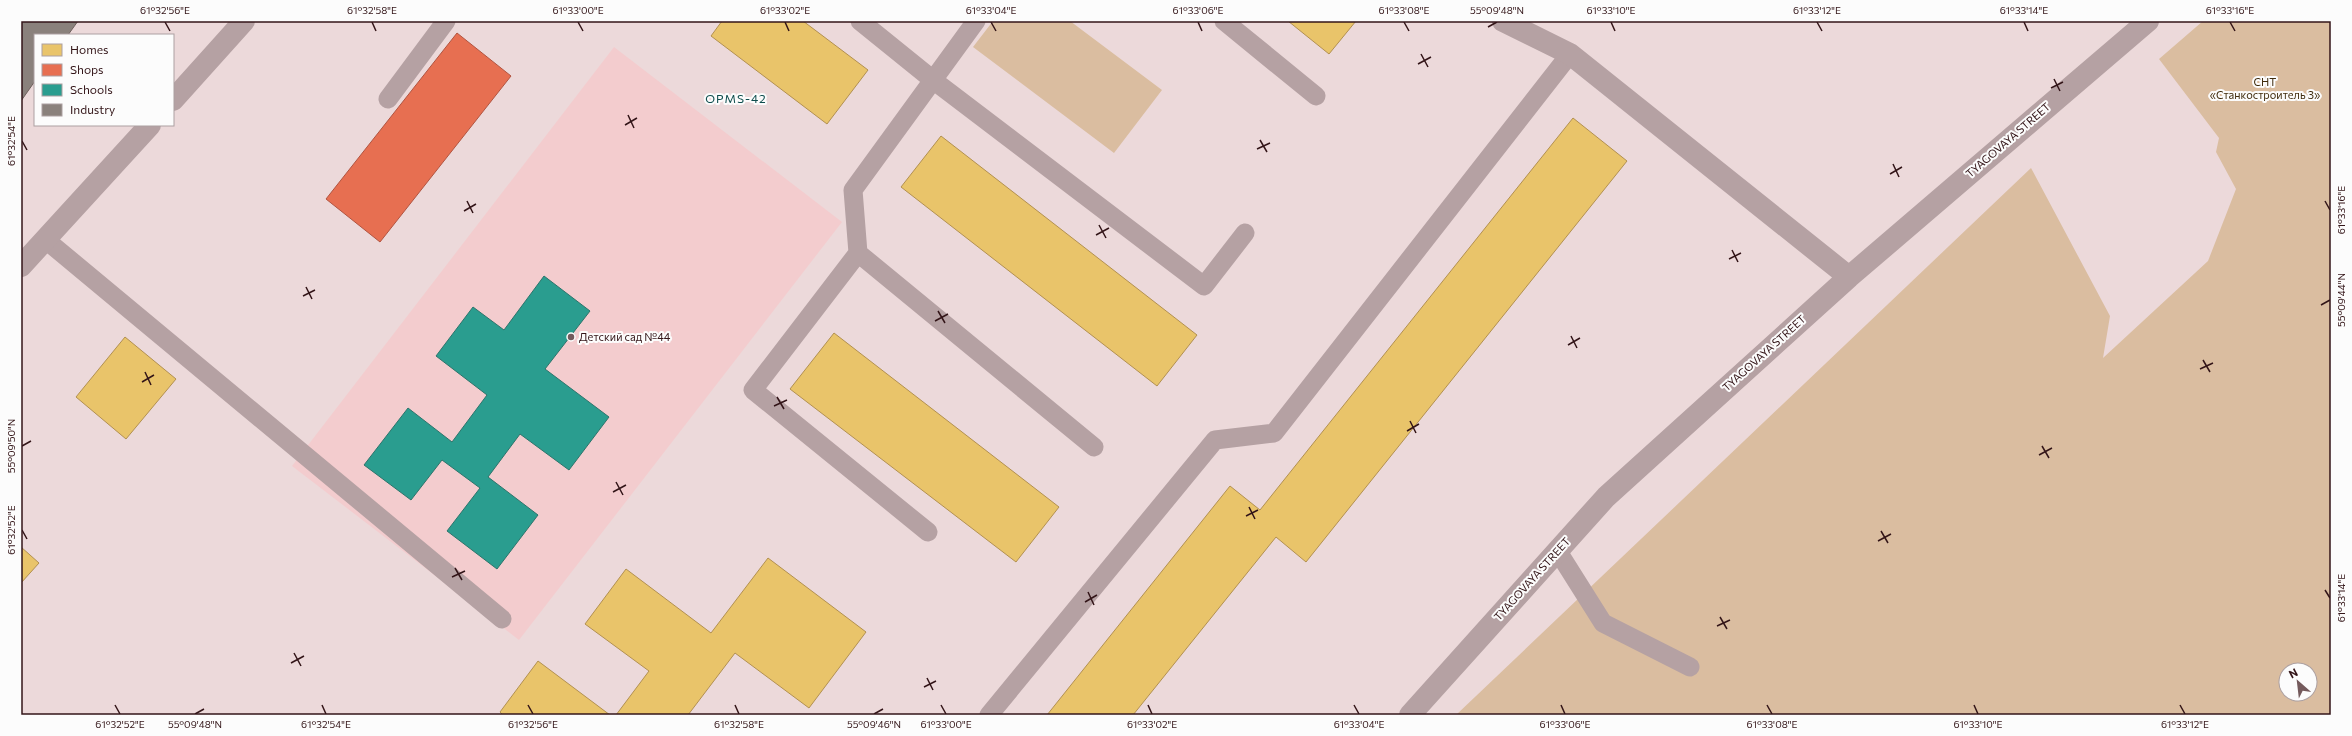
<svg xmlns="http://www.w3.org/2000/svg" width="2352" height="736" font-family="Commissioner,sans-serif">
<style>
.built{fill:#f3ccce}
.green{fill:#dabda0;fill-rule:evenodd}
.homes{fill:#e9c46a;stroke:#b29051}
.shops{fill:#e76f51;stroke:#b15440}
.schools{fill:#2a9d8f;stroke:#2d746b}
.industry{fill:#8a817c;stroke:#70615e}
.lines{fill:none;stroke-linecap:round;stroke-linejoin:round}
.service{stroke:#b5a1a3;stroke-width:19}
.minor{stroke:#b5a1a3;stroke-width:22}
.ticks{fill:none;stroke:#331518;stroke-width:1.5}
.poi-dot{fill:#745a5c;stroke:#fcfcfc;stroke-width:1.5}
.labels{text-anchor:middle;stroke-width:4;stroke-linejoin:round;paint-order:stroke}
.park-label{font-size:11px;fill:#402c0d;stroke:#fcfcfc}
.street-label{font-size:11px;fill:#331518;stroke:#fcfcfc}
.poi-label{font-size:11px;fill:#331518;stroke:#fcfcfc;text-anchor:start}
.neighbourhood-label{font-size:12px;letter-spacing:1px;fill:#0f4e4e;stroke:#fcfcfc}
.neatline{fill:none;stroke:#331518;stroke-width:1.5}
.ticks-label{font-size:10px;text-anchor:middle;fill:#331518}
</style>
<rect width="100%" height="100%" fill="#ecd9da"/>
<path class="built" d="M614,47L842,222L519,640L292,466Z"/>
<path class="green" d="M993,21H1070L1162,90L1114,153L973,47Z
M2203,21H2331V715H1456L2031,168L2110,316L2103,358L2208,261L2236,189L2216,152L2219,138L2159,59ZM2286,670H2310V694H2286Z"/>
<path class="homes" d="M722,21H803L868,70L827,124L711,36Z
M1288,21H1356L1329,54Z
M1573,118L1627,161L1306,562L1276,537L1133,715H1047L1230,486L1260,510Z
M941,136L1197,335L1157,386L901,187Z
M834,333L1059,507L1016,562L790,389Z
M125,337L176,379L126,439L76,397Z
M21,547L39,563L21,583Z
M768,558L866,632L809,708L735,653L688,715H616L649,671L585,624L626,569L711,633Z
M538,661L610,715H503L500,712Z"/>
<path class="shops" d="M457,33L511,76L380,242L326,199Z"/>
<path class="schools" d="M544,276L590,311L545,369L609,417L569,470L520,434L488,477L538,515L497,569L447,531L480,488L442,460L411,500L364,465L408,408L452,442L487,395L436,356L473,307L504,330Z"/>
<path class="industry" d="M21,21H78L68,35H35V81L21,101Z"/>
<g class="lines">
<path class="service" d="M860,21L933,80L1204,286L1245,233
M976,21L853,190L858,253L1094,447
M1224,21L1316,96
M388,99L446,21
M46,240L502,619
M858,253L753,390L928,532
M1557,550L1603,623L1690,667
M989,715L1215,440L1274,433L1570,54"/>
<path class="minor" d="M1503,21L1570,54L1849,277
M173,100L244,21
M21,266L150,125
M1410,715L1606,497L1849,277L2148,21"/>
</g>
<path class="ticks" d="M165,22L170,31M372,22L376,31M578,22L583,31M785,22L789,31M991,22L996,31M1198,22L1202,31M1404,22L1409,31M1611,22L1615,31M1817,22L1822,31M2024,22L2028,31M2230,22L2235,31M1488,27L1497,22M1421,54L1428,67M1418,64L1431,57M2054,79L2060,91M2051,88L2063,82M628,115L634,128M625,125L637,118M1260,140L1267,152M22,141L27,150M1257,149L1270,143M1893,164L1899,177M1890,174L1902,167M467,201L473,213M2325,201L2330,210M464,211L476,204M1099,225L1106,238M1096,235L1109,228M1732,250L1738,262M1729,259L1741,253M306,287L312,299M303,296L315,290M2321,305L2330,300M938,311L945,323M935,321L948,314M1571,336L1577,348M1568,345L1580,338M2203,360L2210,372M2200,369L2213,363M145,372L151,385M142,382L154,375M777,397L784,409M774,406L787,400M1410,421L1416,433M1407,431L1419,424M22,446L31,441M2042,446L2049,458M2039,455L2052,448M616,482L623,495M613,492L626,485M1249,507L1255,519M1246,516L1258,510M22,530L27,539M1881,531L1888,543M1878,541L1891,534M455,568L462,580M452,577L465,571M2325,590L2330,598M1088,592L1094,605M1085,602L1097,595M1720,617L1727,629M1717,626L1730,620M294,653L301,666M291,663L304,656M927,678L933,690M924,687L936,681M115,705L120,714M322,705L326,714M528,705L533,714M735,705L739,714M941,705L946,714M1148,705L1152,714M1354,705L1359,714M1561,705L1565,714M1767,705L1772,714M1974,705L1978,714M2180,705L2185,714M195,714L204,709M874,714L883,709"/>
<circle class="poi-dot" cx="571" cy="337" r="4"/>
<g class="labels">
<g class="park-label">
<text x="2265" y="86">СНТ<tspan x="2265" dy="13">«Станкостроитель 3»</tspan></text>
</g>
<g class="street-label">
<text transform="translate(2008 140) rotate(-41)" y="4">TYAGOVAYA STREET</text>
<text transform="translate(1764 353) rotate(-42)" y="4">TYAGOVAYA STREET</text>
<text transform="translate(1532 579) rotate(-48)" y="4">TYAGOVAYA STREET</text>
</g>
<g class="poi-label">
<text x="579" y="341">Детский сад №44</text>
</g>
<g class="neighbourhood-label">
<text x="736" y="103">OPMS-42</text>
</g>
</g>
<rect width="2352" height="736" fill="none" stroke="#fcfcfc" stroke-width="44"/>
<rect x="34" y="34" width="140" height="92" fill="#fcfcfc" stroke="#aca0a1"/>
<rect x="42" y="44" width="20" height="12" fill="#e9c46a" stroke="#aca0a1"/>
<text x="70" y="54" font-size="12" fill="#331518">Homes</text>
<rect x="42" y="64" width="20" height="12" fill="#e76f51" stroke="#aca0a1"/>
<text x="70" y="74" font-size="12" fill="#331518">Shops</text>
<rect x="42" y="84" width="20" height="12" fill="#2a9d8f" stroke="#aca0a1"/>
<text x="70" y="94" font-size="12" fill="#331518">Schools</text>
<rect x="42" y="104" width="20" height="12" fill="#8a817c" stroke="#aca0a1"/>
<text x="70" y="114" font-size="12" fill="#331518">Industry</text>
<g transform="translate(2298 682) rotate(332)"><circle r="19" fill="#fcfcfc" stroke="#aca0a1"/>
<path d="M0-3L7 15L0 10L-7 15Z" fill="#745a5c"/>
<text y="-6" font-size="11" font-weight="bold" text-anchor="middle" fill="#331518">N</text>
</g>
<rect x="22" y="22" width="2308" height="692" class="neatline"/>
<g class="ticks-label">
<text x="165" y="14">61°32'56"E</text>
<text x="372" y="14">61°32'58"E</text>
<text x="578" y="14">61°33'00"E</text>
<text x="785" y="14">61°33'02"E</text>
<text x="991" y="14">61°33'04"E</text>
<text x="1198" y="14">61°33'06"E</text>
<text x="1404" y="14">61°33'08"E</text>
<text x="1497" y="14">55°09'48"N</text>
<text x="1611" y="14">61°33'10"E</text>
<text x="1817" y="14">61°33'12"E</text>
<text x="2024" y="14">61°33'14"E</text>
<text x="2230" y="14">61°33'16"E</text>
<text transform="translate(11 141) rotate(-90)" y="4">61°32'54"E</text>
<text transform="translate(2341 210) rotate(-90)" y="4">61°33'16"E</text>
<text transform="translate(2341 300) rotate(-90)" y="4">55°09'44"N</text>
<text transform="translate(11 446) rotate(-90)" y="4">55°09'50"N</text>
<text transform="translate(11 530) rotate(-90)" y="4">61°32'52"E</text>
<text transform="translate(2341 598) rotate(-90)" y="4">61°33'14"E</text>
<text x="120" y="728">61°32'52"E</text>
<text x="195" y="728">55°09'48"N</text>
<text x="326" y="728">61°32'54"E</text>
<text x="533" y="728">61°32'56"E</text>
<text x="739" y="728">61°32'58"E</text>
<text x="874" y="728">55°09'46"N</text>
<text x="946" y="728">61°33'00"E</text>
<text x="1152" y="728">61°33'02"E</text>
<text x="1359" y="728">61°33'04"E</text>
<text x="1565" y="728">61°33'06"E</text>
<text x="1772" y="728">61°33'08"E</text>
<text x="1978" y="728">61°33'10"E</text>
<text x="2185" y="728">61°33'12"E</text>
</g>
</svg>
